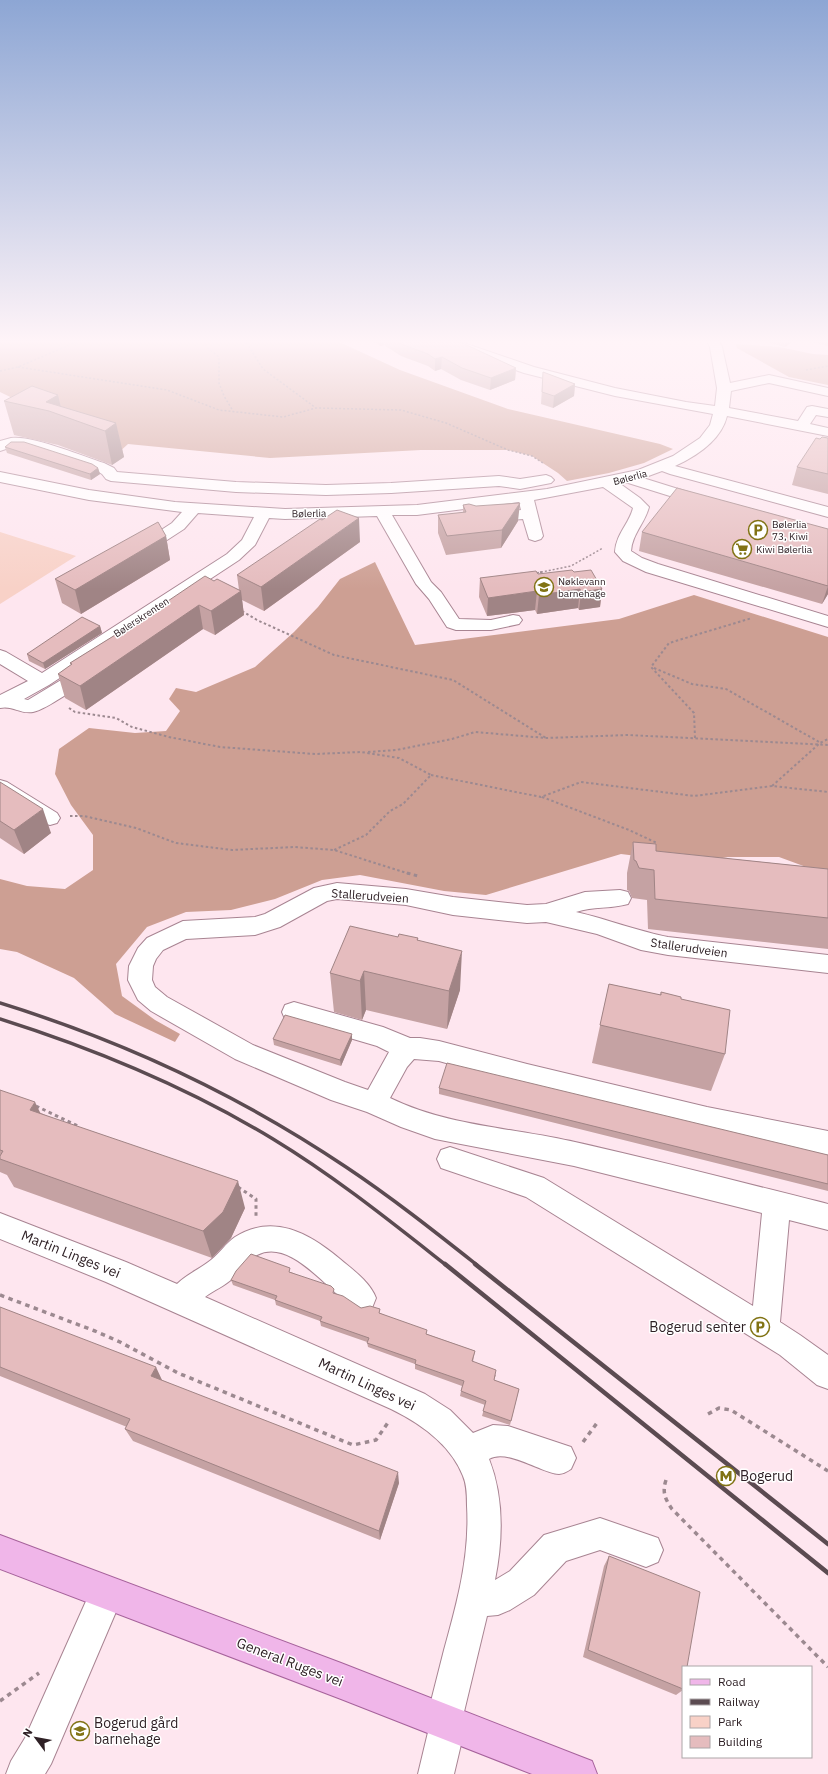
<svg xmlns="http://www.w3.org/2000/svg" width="828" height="1774" font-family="'IBM Plex Sans',sans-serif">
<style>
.green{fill:#f8d1c7}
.forest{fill:#cd9f93}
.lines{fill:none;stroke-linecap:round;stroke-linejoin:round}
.minor-casing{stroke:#a88492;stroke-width:2}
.major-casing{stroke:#a6629b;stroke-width:2}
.path-far3{stroke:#9c8990;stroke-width:1.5;stroke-dasharray:2 2;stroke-linecap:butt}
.path-far2{stroke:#9c8990;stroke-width:2;stroke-dasharray:2.5 2.5;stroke-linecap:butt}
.path-far1{stroke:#9c8990;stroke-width:3;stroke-dasharray:3.5 3.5;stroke-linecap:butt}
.path{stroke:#9c8990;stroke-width:3.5;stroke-dasharray:4.5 4.5;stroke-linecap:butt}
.minor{fill:#fff;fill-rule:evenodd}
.major{fill:#f0b6e9;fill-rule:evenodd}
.rail-far1{stroke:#5b4b51;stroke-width:3.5}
.rail{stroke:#5b4b51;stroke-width:4.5}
.wall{fill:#c5a2a3}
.shaded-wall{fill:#a08485}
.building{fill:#e5bcbe;stroke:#a08485}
.labels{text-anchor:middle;stroke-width:3;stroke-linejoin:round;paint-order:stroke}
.far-street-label{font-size:10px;fill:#2f2126;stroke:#fff}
.far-poi-label{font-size:10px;fill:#2f2126;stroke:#fff;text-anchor:start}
.street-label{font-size:12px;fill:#2f2126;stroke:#fff}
.near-street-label{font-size:14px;fill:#2f2126;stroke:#fff}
.near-poi-label{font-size:14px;fill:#2f2126;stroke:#fff;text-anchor:start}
</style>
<rect width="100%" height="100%" fill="#fee6ef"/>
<path class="green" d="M0,532L76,556L0,604Z"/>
<path class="forest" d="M0,341H337L400,370L508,409L660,444L673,449L644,463L609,473L567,481L558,473L532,456L508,450H421L270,458L128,444L117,454L39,411L0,392Z
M736,344L779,347L813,354L828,355V385L789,377L737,348Z
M375,562L415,645L619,619L694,595L828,637V875L779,857H728L693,863L621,854L486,895L444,891L360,875L322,880L275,899L231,910L186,912L147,927L116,964L122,996L155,1020L180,1034L175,1042L115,1014L74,978L17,952L0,949V879L27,886L65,889L93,870V835L71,805L55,774L59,749L89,728L135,733L166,731L180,711L169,699L176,688L196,692L255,667L294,632L318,607L340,579Z"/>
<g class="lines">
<g class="minor-casing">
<path id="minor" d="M441,341H458L534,367L615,388L686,402L715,406L717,388L710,347L707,341H719L722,347L730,383L769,375L828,388V396L769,383L731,391L729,408L798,421L807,407L812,406L828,409V417L816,415L810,424L828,428V436L727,416C721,440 697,456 675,466L828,507V517L670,474L662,471L643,478L707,498L710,501L707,504L702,506L625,482L619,483L640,498L649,507C645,523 632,534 631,551L642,558L658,564L828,616V627L646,572L623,561L615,552C616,534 629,524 633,508L603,487L534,500L543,536L541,539L535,541L529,539L523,519L489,522L483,520L481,517L483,514L521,510L519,502L417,515H392L431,582L441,592L459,619L491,620L513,615L519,616L522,620L519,624L491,630H456L447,627L429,599L416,584L377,516L285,519L269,518L255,545L239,560L49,685L24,699L28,700L81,668L88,666L95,668L97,672L95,676C81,684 46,710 33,712C20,714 12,705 0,708V695L28,681L0,664V650L6,652L42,673L227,554L242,540L254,517L198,513L184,529L147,553L141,555L135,553L133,550L135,547L172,523L182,512L89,500L0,482V472L89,490L175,502L285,509L417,505L547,489L638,470L673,456L700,438L710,425L713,414L615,396L524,373L442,344Z
M11,438C32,435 82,456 104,463L114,468L117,472L236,482L326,485L391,483L499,476L520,479L546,475L551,477L554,480L551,483L520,489L499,486L391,493L326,495L236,492L111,481L106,479L102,474L94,469L26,447H12L0,451V441Z
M0,780L7,782L57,813L60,818L57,823L50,825L43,823L0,797Z
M337,883L406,889L453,897L527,905L546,904L585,892L620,890L628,892L631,898L628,904C611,909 593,906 576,912C607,919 637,931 668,937L828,955V973L668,955L641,950L597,934L546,922L527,923L453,915L406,905L337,899L327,901L280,927L255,935L186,939L163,950L156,959L153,966L152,980L155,987L167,997L253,1045L345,1082L368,1090L389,1052L377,1046L285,1019L282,1012L285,1005L294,1002L383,1027L410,1038H420L439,1041L527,1064L707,1107L828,1131V1155L707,1129L527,1086L439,1061L414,1059L407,1067L390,1098C447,1126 514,1128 575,1142C660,1161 744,1183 828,1204V1230L789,1220L780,1322L800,1335L828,1355V1389L817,1385L780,1355L526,1197L441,1168L437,1159L441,1150L450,1147L544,1178L753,1306L762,1213L574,1166L435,1139L401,1127L367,1112L331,1100L235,1059L151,1011L138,1000L128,980L129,966L138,948L147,938L183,921L255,917L265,914L314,888Z
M0,1213L126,1262L177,1284C187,1274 200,1269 211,1260C220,1253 226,1243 235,1237C273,1213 309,1233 340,1259C353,1270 370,1282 376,1298L372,1308L362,1312C333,1300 294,1236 257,1255C247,1260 241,1271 233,1278C225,1286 214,1290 205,1297L425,1394L450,1410L473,1433L493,1425L508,1426L571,1447L576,1458L571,1469C568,1471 563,1474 559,1474C541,1473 507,1448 489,1459C504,1497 503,1540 495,1580L510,1571L544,1535L600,1518L658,1538L663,1550L658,1562L646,1567L600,1550L566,1561L534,1595L510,1610L498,1615L487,1616L463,1716L466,1723L454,1774H418L429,1728L426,1721C432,1697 438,1674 444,1650C457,1603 470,1556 467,1506C467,1497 467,1485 463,1476C451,1445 420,1423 391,1409L106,1282L0,1239Z
M107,1576L119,1581L124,1593L51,1764L45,1774H6L11,1761L25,1738L95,1581Z"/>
</g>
<g class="major-casing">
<path id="major" d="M0,1535L341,1663L579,1756L592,1761L597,1774H532L341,1699L0,1569Z"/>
</g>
<path class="path-far3" d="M203,341L209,349L219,357V383L224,396L233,411
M243,341L246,342L263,369L316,408L401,410L446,423L508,450L532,456L543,463
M18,367L167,390L219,410L283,417L316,408
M806,370L828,366
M0,371L18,367L79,341
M537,573L571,566L603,548"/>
<path class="path-far2" d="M535,573L542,572
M242,611L257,620L334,655L453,680L546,738
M654,668L692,684L726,689L819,742
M69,708L75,712L116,718L132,727L169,737L220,747L315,754L361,752L399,758L431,775L403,804L390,811L366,835L334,850
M695,738L694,713L651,667L669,643L752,618
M368,752L396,750L452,739L475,732L546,738L628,735L828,745
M431,775L541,797L581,782L694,796L772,786L828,792
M772,786L820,743L828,739
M542,797L629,830L657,843
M70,816H84L136,828L176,843L232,850L294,847L334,850L410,874"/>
<path class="path-far1" d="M407,873L418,876
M36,1106L78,1126
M238,1187L256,1199V1216"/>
<path class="path" d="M0,1295L95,1331L120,1342L178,1373L353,1445L376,1440L389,1421
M708,1414L719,1408L731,1410L828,1471
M583,1442L597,1423
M666,1480C662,1492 665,1499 672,1509L828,1667
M0,1701L39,1673"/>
<use href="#minor" class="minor"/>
<use href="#major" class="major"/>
<path class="rail-far1" d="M0,1003C123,1041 239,1095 346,1167C391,1197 434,1231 477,1265
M0,1019C95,1049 187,1087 273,1139C334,1176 390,1221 446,1265"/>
<path class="rail" d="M445,1264L828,1573
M475,1264L828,1544"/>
</g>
<path class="wall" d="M369,341H458L516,368L515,380L490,390L461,380L441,369L435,371L428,366L401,356L384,345L380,346L374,342L372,343Z
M762,341H793L785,347Z
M808,341H828V346Z
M543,372L575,384L574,396L553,408L541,404Z
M58,395L61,406L116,423L124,457L112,465L58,445L14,435L4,401Z
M828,438V494L792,485L797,467L820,439Z
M5,447L98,468L100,474L91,480L7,453Z
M463,505L518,521L501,548L446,555L438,533V515L463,513Z
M828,529V594L822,604L639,551L642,532Z
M166,536L170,560L81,614L62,603L55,579Z
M360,542L264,611L242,600L244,615L215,635L203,629L86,710L65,698L58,674L71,665L70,663L149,614L159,607L214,581L239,590L237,575Z
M574,572L602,589L600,607L579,610L578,608L537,614L535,610L487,616L479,597L480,578Z
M100,626L102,633L45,669L29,661L27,654Z
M0,782L51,833L24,854L0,838Z
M633,842L656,851L828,869V949L648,929L647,900L632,898L629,891L627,890V873Z
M398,937L418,938V941L460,990L447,1029L366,1010L362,1020L334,1012L330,973Z
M609,984L660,995L661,992L681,999L725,1054L711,1091L592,1063Z
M273,1039L352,1040L341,1066L274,1045Z
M439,1088L828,1155V1191L439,1094Z
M0,1090L41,1113L245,1208L231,1238L212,1258L14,1187L7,1175L0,1172Z
M291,1272L335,1294L361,1308L380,1313L427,1334L475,1351L474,1356L473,1362L496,1375L494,1380L519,1389L510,1425L482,1416L485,1405L460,1396L462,1386L415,1369V1364L368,1347L367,1342L321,1326L320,1321L276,1305L275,1300L233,1285L231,1280Z
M0,1307L162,1380L399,1483L380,1540L133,1441L125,1429L127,1427L0,1376Z
M609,1556L683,1667V1690L676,1695L583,1657L604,1566Z"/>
<path class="shaded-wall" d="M380,341H384V345L380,346Z
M786,341H793L785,347Z
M442,357L441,369L435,371V359Z
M516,368L515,380L490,390L491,378Z
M575,384L574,396L553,408L554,396Z
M58,395L63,416L46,402Z
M116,423L124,457L112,465L105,431Z
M98,468L100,474L91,480L90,474Z
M520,503L518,521L501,548L502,530Z
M359,518L360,542L264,611L261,587Z
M166,536L170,560L81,614L75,590Z
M828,586V594L822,604Z
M580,589L578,608L537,614L539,595Z
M602,589L600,607L579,610L581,592Z
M241,591L244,615L215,635L211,611Z
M537,591L535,610L487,616L488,598Z
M199,605L203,629L86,710L80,686Z
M100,626L102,633L45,669L43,663Z
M43,809L51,833L24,854L14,830Z
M462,951L460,990L447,1029L449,991Z
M364,971L366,1010L362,1020L360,981Z
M352,1034V1040L341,1066L340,1060Z
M35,1102L49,1131L30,1110Z
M238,1181L245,1208L231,1238L212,1258L203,1231Z
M156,1367L162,1380L158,1389L151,1376Z
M398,1472L399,1483L380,1540L379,1531Z"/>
<path class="building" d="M396,341H458L516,368L491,378L462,368L442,357L435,359L428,354L401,344Z
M543,372L575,384L554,396L542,392Z
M32,386L58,395L46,402L116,423L105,431L49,411L4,401Z
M822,437L828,438V474L797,467L816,438L820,439Z
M11,442H24L92,464L98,468L90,474L5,447Z
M677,488L828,529V586L642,532Z
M520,503L502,530L447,536L438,515L466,512L463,505L469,504L476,506Z
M337,510L359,518L261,587L237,575L320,519L322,520Z
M158,522L166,536L75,590L55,579Z
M572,570L574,572L591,570L602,589L581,592L580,589L539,595L537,591L488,598L480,578L536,571L538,574Z
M205,576L214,581L217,579L241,591L211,611L199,605L80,686L58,674L72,664L70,663L149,614L156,606L159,607Z
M82,617L100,626L43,663L27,654Z
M0,782L43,809L14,830L0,821Z
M633,842L656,844V851L828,869V918L655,899L654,870L639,868L636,861L634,860Z
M350,926L398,937L399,934L418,938L417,940L462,951L449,991L364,971L360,981L330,973Z
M609,984L661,995V992L681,997V999L730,1010L725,1054L600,1025Z
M285,1015L352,1034L340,1060L273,1039Z
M447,1063L828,1155V1184L439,1088Z
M0,1090L35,1102L30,1110L238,1181L223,1212L203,1231L0,1159V1156L3,1151L0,1150Z
M251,1254L290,1268L289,1272L331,1286L334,1289L333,1293L343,1296L361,1308L370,1306L380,1309L379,1313L427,1330L426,1334L475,1351L472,1361L496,1370L494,1380L519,1389L511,1421L483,1411L486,1401L461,1391L464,1381L415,1364L416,1360L367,1343L369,1338L320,1321L322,1317L275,1300L277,1296L231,1280L236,1271Z
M0,1307L156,1367L151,1376L398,1472L379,1531L125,1429L130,1419L0,1367Z
M609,1556L700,1592L687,1667H683V1689L588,1650Z"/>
<linearGradient id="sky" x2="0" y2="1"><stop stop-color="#8da6d4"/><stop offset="0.58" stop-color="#fff4f8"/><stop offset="1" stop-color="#fff4f8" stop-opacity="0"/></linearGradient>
<rect width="828" height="589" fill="url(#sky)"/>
<defs>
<g id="parking-ring" transform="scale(1)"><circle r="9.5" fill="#fff" stroke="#817314" stroke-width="1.5"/><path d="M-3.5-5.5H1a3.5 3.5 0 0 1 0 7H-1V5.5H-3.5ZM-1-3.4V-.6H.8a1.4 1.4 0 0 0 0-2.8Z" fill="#817314"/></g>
<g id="supermarket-ring" transform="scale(1)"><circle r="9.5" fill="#fff" stroke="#817314" stroke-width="1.5"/><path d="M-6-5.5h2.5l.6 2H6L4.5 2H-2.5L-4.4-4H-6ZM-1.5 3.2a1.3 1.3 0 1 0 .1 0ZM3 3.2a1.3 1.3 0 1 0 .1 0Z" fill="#817314"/></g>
<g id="school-ring" transform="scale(1)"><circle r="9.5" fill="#fff" stroke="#817314" stroke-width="1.5"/><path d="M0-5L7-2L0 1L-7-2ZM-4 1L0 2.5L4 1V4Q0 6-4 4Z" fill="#817314"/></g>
<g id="metro-ring" transform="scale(1)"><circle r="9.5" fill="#fff" stroke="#817314" stroke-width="1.5"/><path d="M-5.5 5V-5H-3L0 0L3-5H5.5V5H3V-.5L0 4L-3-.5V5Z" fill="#817314"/></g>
</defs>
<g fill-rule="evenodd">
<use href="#parking-ring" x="758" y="530"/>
<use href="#supermarket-ring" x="742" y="549"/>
<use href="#school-ring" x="544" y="587"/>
<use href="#parking-ring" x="760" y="1327"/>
<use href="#metro-ring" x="726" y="1476"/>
<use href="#school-ring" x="80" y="1731"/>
</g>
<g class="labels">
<g class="far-street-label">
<text transform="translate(630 477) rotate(-15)" y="4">Bølerlia</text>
<text transform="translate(309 513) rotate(-1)" y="4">Bølerlia</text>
<text transform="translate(141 617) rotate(-33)" y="4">Bølerskrenten</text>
</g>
<g class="far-poi-label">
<text x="772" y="528">Bølerlia<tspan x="772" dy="12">73, Kiwi</tspan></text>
<text x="756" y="553">Kiwi Bølerlia</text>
<text x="558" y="585">Nøklevann<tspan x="558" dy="12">barnehage</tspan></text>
</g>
<g class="street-label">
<text transform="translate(370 896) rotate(4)" y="4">Stallerudveien</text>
<text transform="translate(689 948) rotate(8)" y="4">Stallerudveien</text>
</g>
<g class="near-street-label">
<text transform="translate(71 1254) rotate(22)" y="5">Martin Linges vei</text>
<text transform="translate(367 1384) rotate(25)" y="5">Martin Linges vei</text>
<text transform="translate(290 1662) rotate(21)" y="5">General Ruges vei</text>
</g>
<g class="near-poi-label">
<text x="746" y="1332" text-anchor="end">Bogerud senter</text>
<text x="740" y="1481">Bogerud</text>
<text x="94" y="1728">Bogerud gård<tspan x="94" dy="16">barnehage</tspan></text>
</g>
</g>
<rect x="682" y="1666" width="130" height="92" fill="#ffffff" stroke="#aca6a8"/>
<rect x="690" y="1679" width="20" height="6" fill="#f0b6e9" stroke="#aca6a8"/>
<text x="718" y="1686" font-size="12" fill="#2f2126">Road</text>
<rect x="690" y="1699" width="20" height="6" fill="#5b4b51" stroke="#aca6a8"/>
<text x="718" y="1706" font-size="12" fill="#2f2126">Railway</text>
<rect x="690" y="1716" width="20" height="12" fill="#f8d1c7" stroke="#aca6a8"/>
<text x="718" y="1726" font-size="12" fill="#2f2126">Park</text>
<rect x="690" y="1736" width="20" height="12" fill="#e5bcbe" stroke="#aca6a8"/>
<text x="718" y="1746" font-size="12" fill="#2f2126">Building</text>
<g transform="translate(36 1738) rotate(302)" stroke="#ffffff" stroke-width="3" paint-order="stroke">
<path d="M0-3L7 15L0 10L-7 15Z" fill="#2f2126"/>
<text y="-6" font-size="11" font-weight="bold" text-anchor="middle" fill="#2f2126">N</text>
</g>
</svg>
